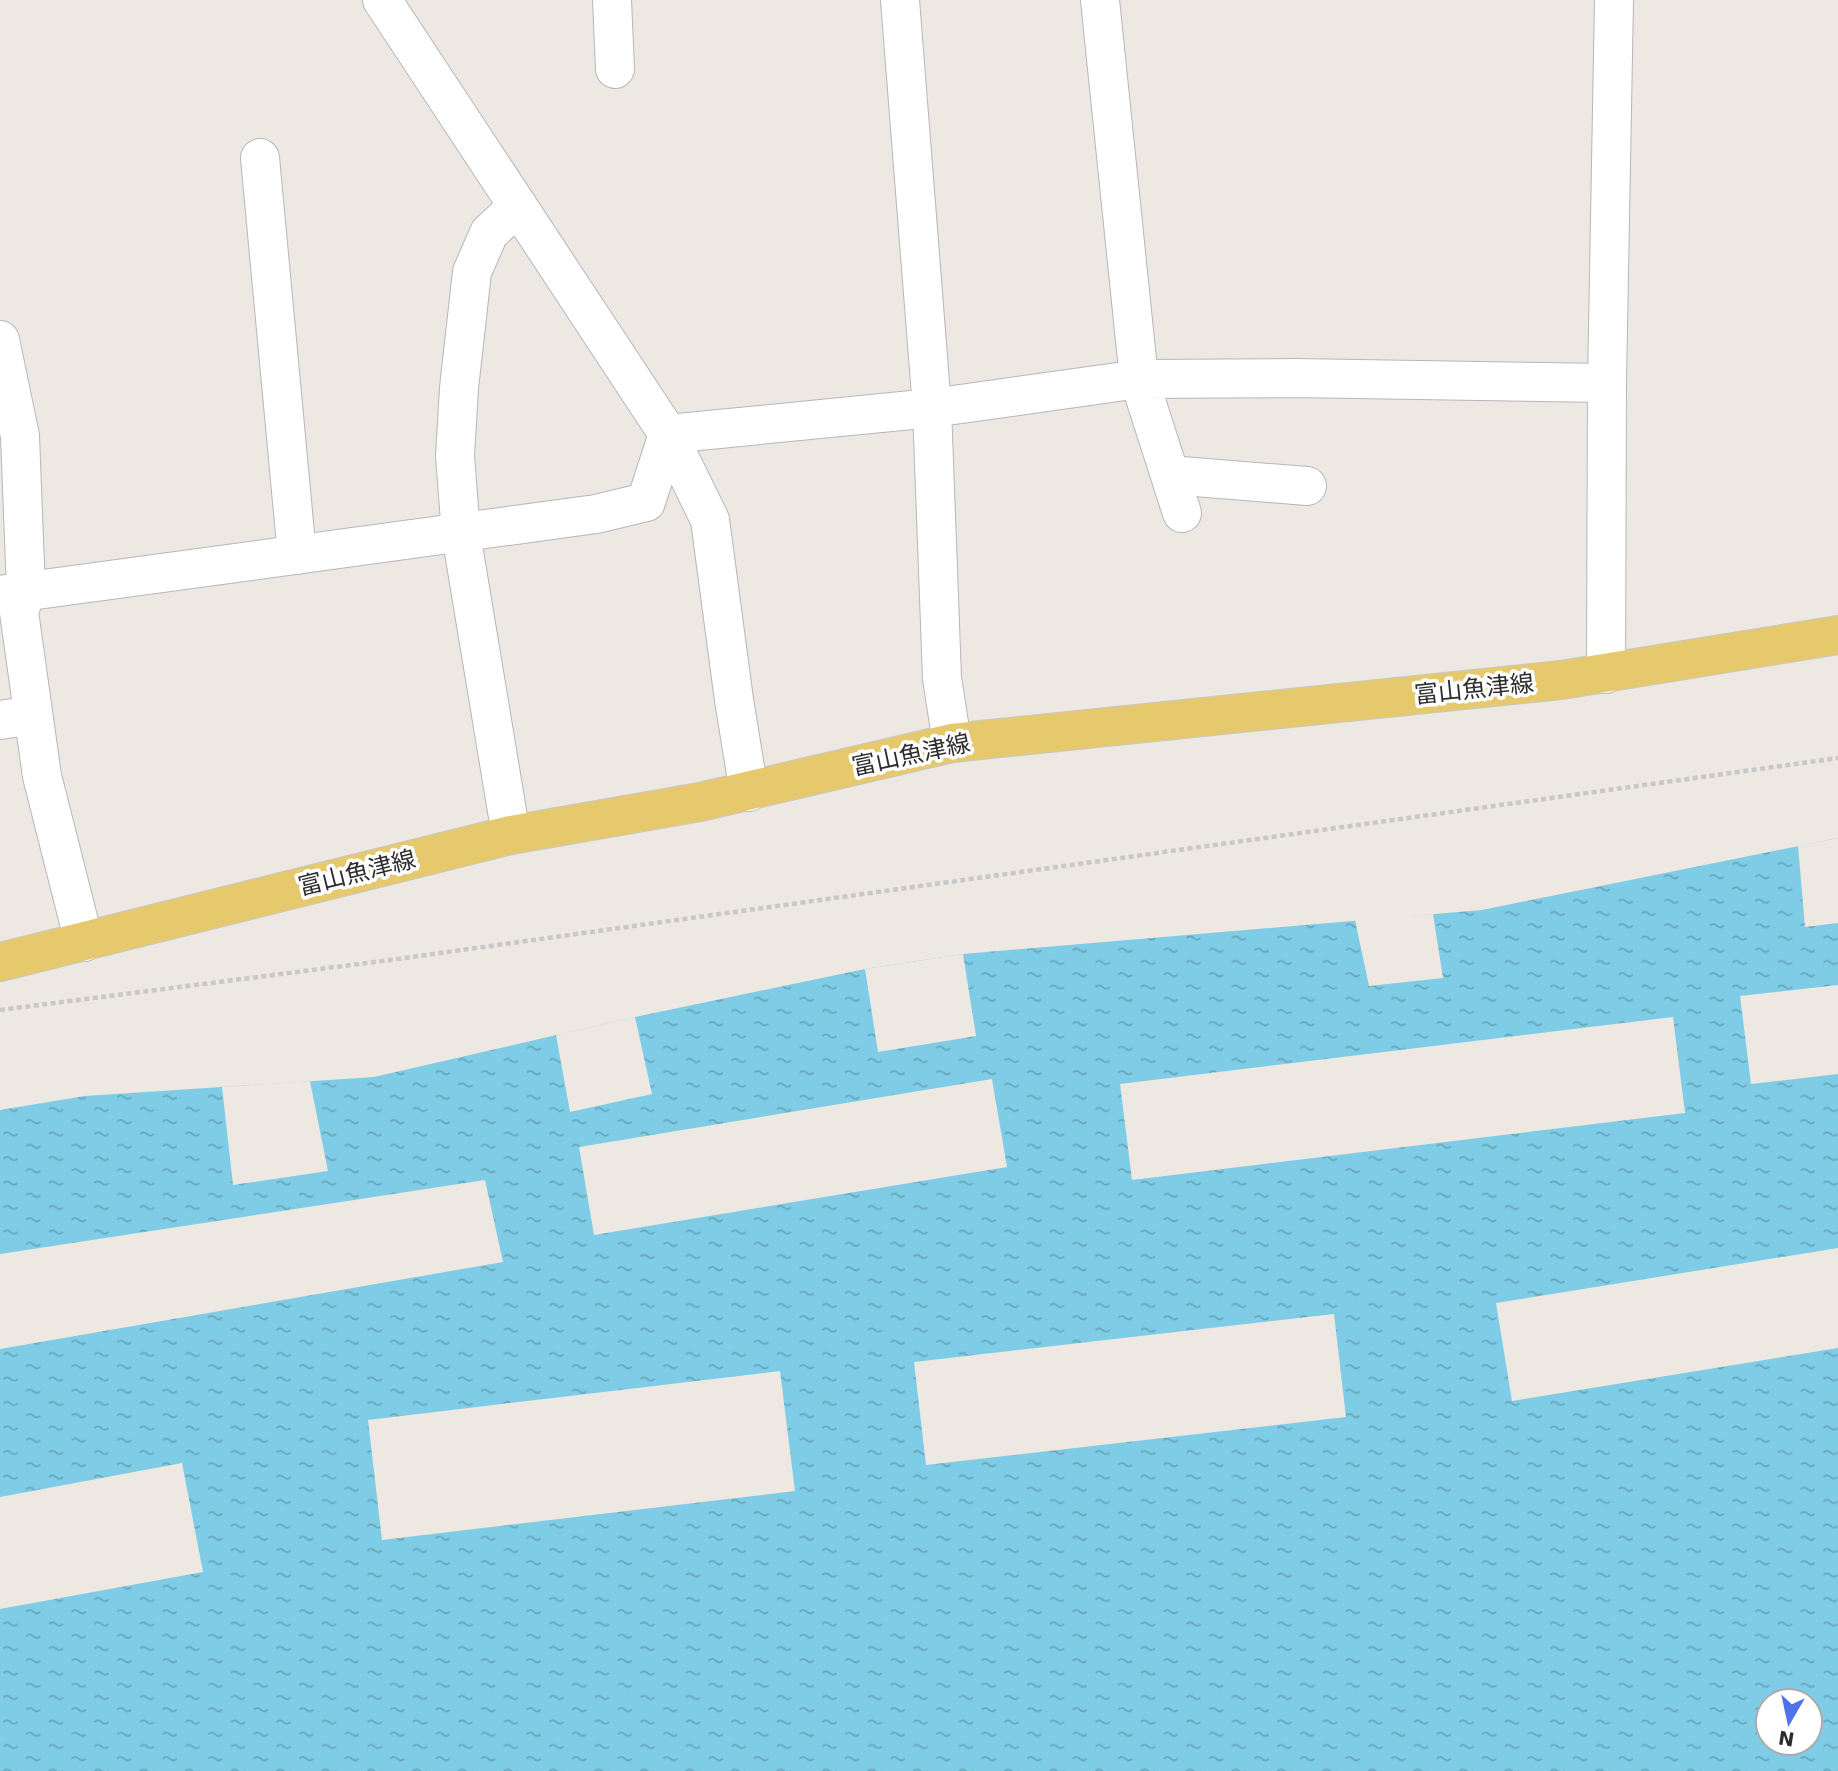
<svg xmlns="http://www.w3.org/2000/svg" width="1838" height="1771" font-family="'DejaVu Sans','Noto Sans JP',sans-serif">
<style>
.water{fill:url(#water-ripples);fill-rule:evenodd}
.pier{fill:#ede8e1}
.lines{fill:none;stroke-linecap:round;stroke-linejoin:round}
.minor-casing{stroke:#b4b7bf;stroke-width:40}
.major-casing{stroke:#c8c8c8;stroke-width:40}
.path{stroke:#c8c8c8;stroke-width:4.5;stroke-dasharray:5 3.5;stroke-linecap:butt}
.minor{stroke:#fff;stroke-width:38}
.major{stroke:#e6c86d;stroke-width:38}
.labels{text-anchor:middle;stroke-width:7;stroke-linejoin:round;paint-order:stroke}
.street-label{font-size:24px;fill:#2d2d2d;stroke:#fff}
</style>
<defs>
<pattern id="water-ripples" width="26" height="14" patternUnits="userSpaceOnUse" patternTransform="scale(1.75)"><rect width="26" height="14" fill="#7ecce6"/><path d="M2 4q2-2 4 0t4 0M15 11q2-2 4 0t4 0" fill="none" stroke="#68a6bb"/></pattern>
</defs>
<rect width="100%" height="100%" fill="#ede8e1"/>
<path class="water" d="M1838,838V1771H0V1110L85,1096L374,1077L635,1017L865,969L963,954L1482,910ZM1768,1701H1810V1743H1768Z"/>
<path class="pier" d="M1838,838V923L1805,927L1798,846Z
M1433,914L1443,978L1369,986L1355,920Z
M963,954L976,1036L878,1052L865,969Z
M1838,985V1074L1751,1084L1740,996Z
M635,1017L652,1094L570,1112L556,1035Z
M1673,1017L1685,1113L1132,1180L1120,1084Z
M992,1079L1007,1167L594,1235L579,1147Z
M310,1081L328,1171L233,1185L222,1087Z
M485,1180L503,1262L0,1349V1254Z
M1838,1248V1348L1512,1401L1496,1303Z
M1334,1314L1346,1417L926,1465L914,1362Z
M780,1371L795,1491L382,1540L368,1420Z
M182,1463L203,1572L0,1609V1497Z"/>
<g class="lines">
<g class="minor-casing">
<path id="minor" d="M382,0L668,434L710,520L734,700L749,792
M612,0L615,69
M900,0L932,408L942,678L952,743
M1100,0L1139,379L1182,513
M260,158L297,555
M0,340L20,436L26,591L19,612L42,776L84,942
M668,434L932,408L1139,379L1295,378L1607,383
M1170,475L1307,486
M0,595L596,514L646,502L668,434
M1606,674L1607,383L1614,0
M0,720L33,715
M511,835L461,534L455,456L459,388L472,272L489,233L518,206"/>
</g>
<g class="major-casing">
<path id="major" d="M0,962L511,835L700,802L952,743L1561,680L1838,635"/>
</g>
<path class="path" d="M0,1010L390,960L1838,758"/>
<use href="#minor" class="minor"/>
<use href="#major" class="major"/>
</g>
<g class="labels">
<g class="street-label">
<text transform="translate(1474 689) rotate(-6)" y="8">富山魚津線</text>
<text transform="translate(911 755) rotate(-12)" y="8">富山魚津線</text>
<text transform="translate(357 873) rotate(-14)" y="8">富山魚津線</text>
</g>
</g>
<g transform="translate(1789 1722) rotate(189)"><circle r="33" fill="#ffffff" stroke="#ababab" stroke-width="2"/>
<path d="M0-5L12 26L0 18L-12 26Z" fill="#5070ec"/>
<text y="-10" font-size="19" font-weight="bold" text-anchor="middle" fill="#2d2d2d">N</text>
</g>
</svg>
